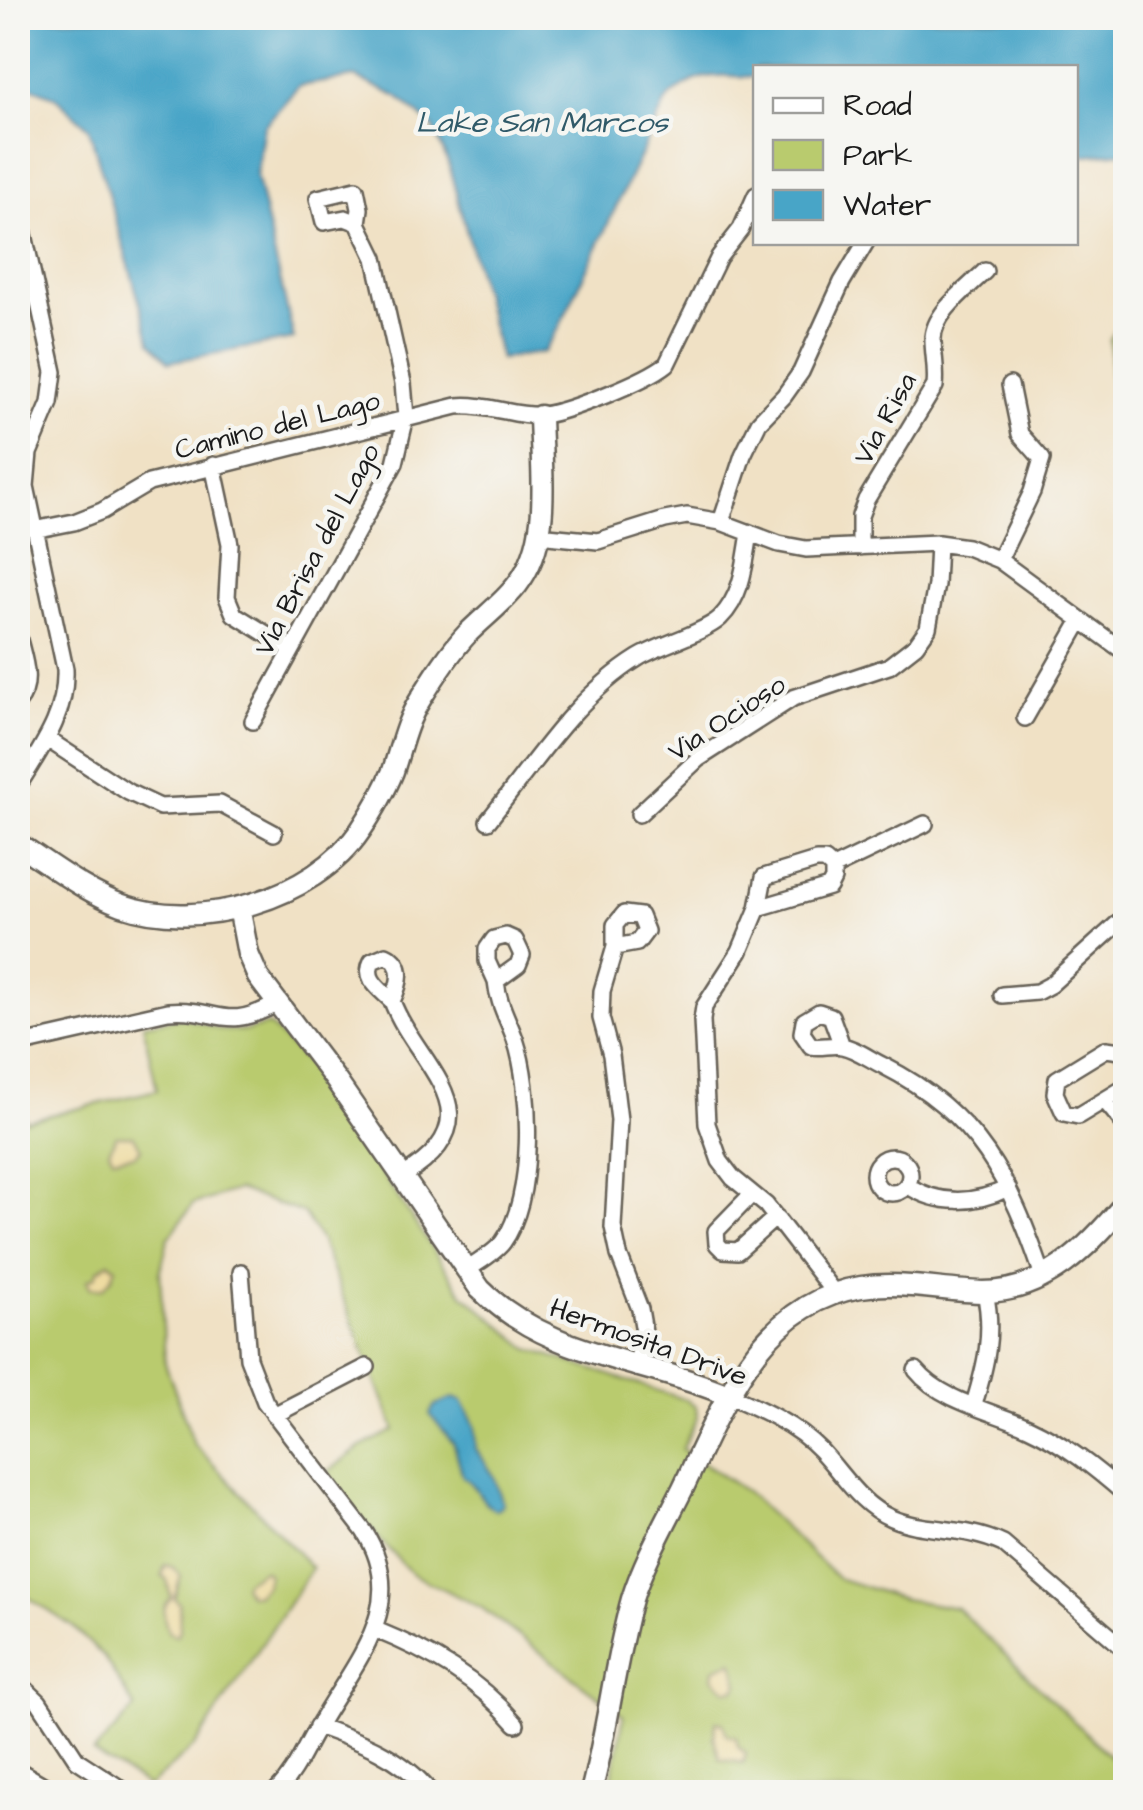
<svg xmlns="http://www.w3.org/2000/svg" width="1143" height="1810" font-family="'Architects Daughter',sans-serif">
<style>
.green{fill:#b9cb6e;stroke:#6a7445;stroke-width:2.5}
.sand{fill:#eeda9e;stroke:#857b5d;stroke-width:2.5}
.water{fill:#48a5c7;stroke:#326072;stroke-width:2.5}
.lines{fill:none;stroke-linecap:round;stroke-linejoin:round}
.minor-casing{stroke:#666157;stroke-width:20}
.tertiary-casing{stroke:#666157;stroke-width:25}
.primary-casing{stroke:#666157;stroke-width:30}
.minor{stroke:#fff;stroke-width:15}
.tertiary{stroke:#fff;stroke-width:20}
.primary{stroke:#fff;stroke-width:25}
.labels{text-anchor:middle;stroke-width:9;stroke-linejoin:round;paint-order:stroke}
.street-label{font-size:28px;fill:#1c1c1c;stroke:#f6f6f2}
.water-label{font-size:30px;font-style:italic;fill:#305a69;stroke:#f6f6f2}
</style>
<rect width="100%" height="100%" fill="#f6f6f2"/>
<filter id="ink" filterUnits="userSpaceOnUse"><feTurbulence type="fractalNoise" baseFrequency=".01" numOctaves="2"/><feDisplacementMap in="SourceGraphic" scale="20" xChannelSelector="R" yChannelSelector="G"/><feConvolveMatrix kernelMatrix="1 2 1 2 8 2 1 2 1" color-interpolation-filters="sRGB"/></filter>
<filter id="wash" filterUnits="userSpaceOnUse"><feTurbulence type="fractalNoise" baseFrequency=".0048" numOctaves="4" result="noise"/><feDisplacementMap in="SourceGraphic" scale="40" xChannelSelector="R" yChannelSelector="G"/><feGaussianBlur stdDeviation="2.25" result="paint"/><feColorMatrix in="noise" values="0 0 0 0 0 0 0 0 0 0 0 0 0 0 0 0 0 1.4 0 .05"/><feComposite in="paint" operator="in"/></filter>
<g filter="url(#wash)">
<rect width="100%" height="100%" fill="#f0e1c5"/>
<path class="green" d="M1125,316V485L1113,453L1110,339Z
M182,1017L222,1030L245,1031L269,1025L307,1063L463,1294L529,1349L687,1400L696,1407L697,1418L682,1449L747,1492L837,1578L903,1599L957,1608L1125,1771V1792H609L624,1716L482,1608L412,1574L351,1509L327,1472L361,1447L395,1430L320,1239L303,1213L238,1190L193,1204L168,1239L160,1273L165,1363L194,1444L312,1568L195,1746L148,1787L93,1753L135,1708L104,1657L72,1626L18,1591V1090L25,1121L157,1090L143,1024Z"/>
<path class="sand" d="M116,1136H134L141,1149L135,1155L113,1158L109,1151Z
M109,1262L116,1267L112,1278L103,1288H90L87,1280L95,1277L98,1270Z
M165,1565L173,1567L181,1576L174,1598L179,1603L180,1631L177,1635L169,1633C164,1621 160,1607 171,1598L167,1580L162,1575Z
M263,1570L268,1574L266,1585L256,1595L248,1594L243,1586L245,1581Z
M733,1661L739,1684L736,1689L727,1690L713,1678L714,1669Z
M716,1721L723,1723L727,1735L736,1737L738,1746L746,1754L743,1763L720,1759L714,1738Z"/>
<path class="water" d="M18,18H1125V152L1076,156V68H756L755,77C715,75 695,71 666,101L558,330L544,352L500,359L449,165L433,127L398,97L355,77L299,86L264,126L256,175L294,339L169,362L151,342L89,128L54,96L18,82Z
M453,1398L462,1401L475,1426L476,1449L494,1476L503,1504L496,1510C480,1504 479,1485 463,1477L454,1444L430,1414L435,1405Z"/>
</g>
<g filter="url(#ink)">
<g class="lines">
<g class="minor-casing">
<path id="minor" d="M18,207L54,372L50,403L29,453L26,486L65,669C67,715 41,748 18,786
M213,465L230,544L227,597L234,614L292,650
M721,522L743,455L759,422L784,396L801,372L842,282L866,242
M34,530L74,522L102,511L149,483L457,406C486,403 519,418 543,415C570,411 646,381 667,364L719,257L741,229L756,195
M538,535L598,541L665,520L687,516L721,522L779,544L806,549L938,543L967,547L999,560L1126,653
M860,547V516L866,500L935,386C937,369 933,355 933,339C933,313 968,288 985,271
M999,560L1032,492L1042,459L1020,434L1010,385
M18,636C23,657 34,684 18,702
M1025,718L1080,622
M253,721L395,463L406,417L403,383L375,258L358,223L360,209L356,189L318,198L324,222L345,218L358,223
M47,739L128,792L160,807L220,804L274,833
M639,814L698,759L793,698L889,666L916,645L928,628L936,585L938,543
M488,821C533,765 575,697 638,658C659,645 704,633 720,618C743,595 745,562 750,533
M833,868L825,861H816L764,877L758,908L740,951L704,1007L702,1020L707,1124L720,1161L733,1178L766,1205L835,1294
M833,868L925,824
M758,908L829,887L833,879V868
M624,914L640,916L646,931L637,943L615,947V925Z
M506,936L515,940L522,955L518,965L496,981L487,961V949L494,939Z
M615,947L602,991L601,1018L611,1055L619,1120L613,1227L619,1255L640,1309L644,1332L636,1368
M386,955C406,964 400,984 392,1001C380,989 363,979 372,961Z
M1002,995L1037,992L1050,985L1126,916
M392,1001C416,1066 502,1116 403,1176
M18,1045L168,1011C219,1007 223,1033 276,1004
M842,1046L831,1016L819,1012L804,1021L802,1033L811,1046C822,1048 831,1044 842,1046C855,1048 871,1060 884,1066C979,1114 1010,1180 1043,1276
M1126,1060L1121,1051L1106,1049L1057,1079L1055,1093L1064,1113L1078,1116L1126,1087
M1105,1101L1126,1126
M874 1175a18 18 0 1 1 36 0a18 18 0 1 1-36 0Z
M907,1185C938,1206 976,1204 1008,1188
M752,1194L716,1231L717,1244L723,1250L738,1251L776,1217
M467,1270C478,1262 495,1253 503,1242C535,1198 532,1089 515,1039C508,1019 498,1003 496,981
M241,1272L248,1358L265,1402L364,1531C410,1603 357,1659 321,1721C305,1746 297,1771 276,1792
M916,1370C941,1401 992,1411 1028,1427C1065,1444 1095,1468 1126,1495
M728,1395C760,1409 795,1424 820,1450C843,1474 859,1504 891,1518C926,1533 963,1525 1003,1544L1126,1650
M974,1404C986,1365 994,1333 985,1292
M274,1415L367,1367
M376,1630C430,1652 478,1679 516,1724
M18,1682L39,1702L77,1760L126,1792
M317,1726C359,1741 402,1756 430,1792"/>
</g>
<g class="tertiary-casing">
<path id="tertiary" d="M18,844C51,865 85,892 122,905C199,932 314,899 360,831C372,813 385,791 393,771C401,747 406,722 420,700C434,677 449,653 468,633C484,617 503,603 517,585C553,539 541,470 540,416
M239,907L248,954L258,977L335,1079L480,1289C549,1357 643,1359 728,1395
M591,1792C608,1729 614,1663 632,1599C644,1561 665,1524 683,1488C722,1407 759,1303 861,1287C901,1281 942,1291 983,1292C1045,1292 1089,1247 1126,1202"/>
</g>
<g class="primary-casing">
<path id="primary" d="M18,1776L45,1792"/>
</g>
<use href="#minor" class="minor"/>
<use href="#tertiary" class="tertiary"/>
<use href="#primary" class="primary"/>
</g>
</g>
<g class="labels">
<g class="street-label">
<text transform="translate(884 418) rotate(-61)" y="10">Via Risa</text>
<text transform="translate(277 424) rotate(-14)" y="10">Camino del Lago</text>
<text transform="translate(316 549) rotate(-62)" y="10">Via Brisa del Lago</text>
<text transform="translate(726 717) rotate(-33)" y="10">Via Ocioso</text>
<text transform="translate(649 1341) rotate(20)" y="10">Hermosita Drive</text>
</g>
<g class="water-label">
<text x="542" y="132">Lake San Marcos</text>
</g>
</g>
<rect width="1143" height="1810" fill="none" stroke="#f6f6f2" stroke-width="60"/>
<rect x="753" y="65" width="325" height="180" fill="#f6f6f2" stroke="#9f9f9c" stroke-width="2.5"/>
<rect x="773" y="98" width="50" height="15" fill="#ffffff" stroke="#9f9f9c" stroke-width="2.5"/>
<text x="843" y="115" font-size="30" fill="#1c1c1c">Road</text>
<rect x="773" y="140" width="50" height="30" fill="#b9cb6e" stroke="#9f9f9c" stroke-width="2.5"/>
<text x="843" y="165" font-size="30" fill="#1c1c1c">Park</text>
<rect x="773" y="190" width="50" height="30" fill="#48a5c7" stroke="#9f9f9c" stroke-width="2.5"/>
<text x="843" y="215" font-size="30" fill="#1c1c1c">Water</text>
</svg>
